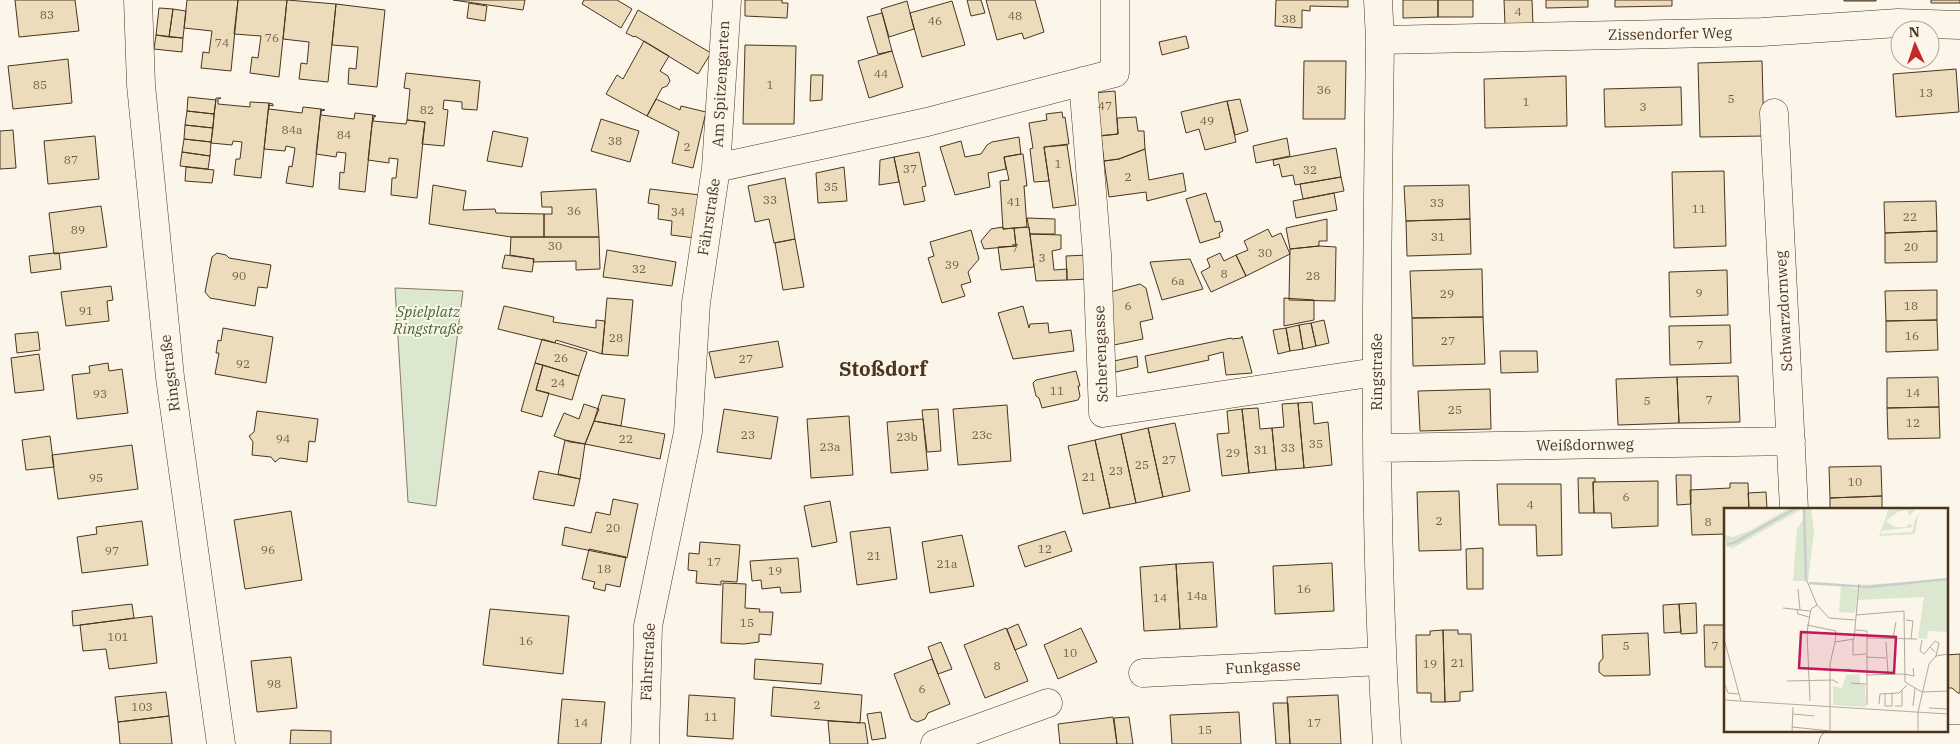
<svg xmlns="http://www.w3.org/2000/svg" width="1960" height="744" font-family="'IBM Plex Serif',serif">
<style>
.green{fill:#dce7d0;stroke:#887966}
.building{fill:#ecdcbc;stroke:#4a3520}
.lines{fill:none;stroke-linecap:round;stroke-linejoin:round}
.minor-casing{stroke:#4a3520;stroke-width:29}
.minor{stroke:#fbf6e9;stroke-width:28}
.labels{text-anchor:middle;stroke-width:4;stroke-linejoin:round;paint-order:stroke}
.number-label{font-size:12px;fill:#725f47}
.street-label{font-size:15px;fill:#4a3520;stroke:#fbf6e9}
.park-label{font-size:15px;font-style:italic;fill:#436837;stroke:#fbf6e9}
.district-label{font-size:20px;font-weight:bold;fill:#4a3520;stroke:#fbf6e9}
.inset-river{fill:none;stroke:#c9cecd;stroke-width:2.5}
.inset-road{fill:none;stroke:#b4a999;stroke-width:1}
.view{fill:#c2185b;fill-opacity:0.15;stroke:#c2185b;stroke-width:2.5}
.inset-edge{fill:none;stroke:#4a3520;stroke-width:2.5}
</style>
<rect width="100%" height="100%" fill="#fbf6e9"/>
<path class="green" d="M395,288L463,291L436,506L408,502Z"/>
<path class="building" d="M15,0H75L79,31L19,37Z
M187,0H238L231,71L201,68L203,52L209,53L212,31L184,28Z
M238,0H287L279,77L250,73L252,57L258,58L261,36L234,34Z
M287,0L336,4L328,82L299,79L301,63L307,64L309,42L283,39Z
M453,0H525L523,10Z
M584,0H617L632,9L621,28L582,4Z
M745,0H782V3H788L787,18L745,16Z
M967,0H981L985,13L971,16Z
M986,0H1035L1044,32L1024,39L1022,33L997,40Z
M1276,0H1348V7L1310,6V11L1302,10V28L1275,26Z
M1403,0H1438V17L1403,18Z
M1438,0H1473V17H1438Z
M1504,0H1532L1533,25H1505Z
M1546,0H1588V7L1546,8Z
M1615,0H1672V6L1615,7Z
M1844,0H1876V1H1844Z
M1931,0H1960V3H1931Z
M907,1L914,29L889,37L881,9Z
M952,1L965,45L922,57L910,13Z
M469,3L487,6L485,21L467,18Z
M336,4L385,10L377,87L348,84L349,68L356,69L358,47L332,45Z
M159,8L173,9L169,37L156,35Z
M173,9L186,11L183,38L169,37Z
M638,10L711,53L698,74L635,36L634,37L626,33Z
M882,13L892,51L878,54L867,17Z
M156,35L183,38L182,52L154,49Z
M1186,36L1189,48L1162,55L1159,42Z
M644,41L669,56L660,71L668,76L670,81L667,86L662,88L647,116L606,94L617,75L623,79Z
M745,45L796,46L794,124H743Z
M892,51L903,87L869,98L858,61Z
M68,59L72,103L13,109L8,66Z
M1304,61H1346L1345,119H1303Z
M1762,61L1764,136L1700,137L1698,63Z
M1956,69L1959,112L1896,117L1893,74Z
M406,73L480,81L477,110L462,109V102L444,100L443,109L448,110L444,146L422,144L425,122L407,120L410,89L404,88Z
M811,75H823L822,100L810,101Z
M1566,76L1567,126L1485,128L1484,79Z
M1681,87L1682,125L1605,127L1604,89Z
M1115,91L1118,134L1096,136L1093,93Z
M188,97L216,100L214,114L187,111Z
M216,98H221L218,99V104L250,107V102L269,103L261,178L234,175L236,159H240L242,142L233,141L232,145L211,143Z
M656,99L680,110L681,106L706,112L693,168L672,163L679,132L647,116Z
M1240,99L1248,131L1235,135L1227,101Z
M1227,101L1236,142L1205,150L1199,129L1186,133L1181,112Z
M269,103L273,104V106L269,105V109L302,113L303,107L321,109L313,187L286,183L289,166L292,167L295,148L286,146L285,151L264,149Z
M321,109L325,110L321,111V115L354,119L355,113L373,115L365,192L339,189L340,172L344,173L346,153L337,152L336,157L316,154Z
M187,111L214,114L213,128L185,125Z
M1062,112L1063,118L1065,117L1069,144L1044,147L1049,181L1034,182L1030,149L1033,148L1029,123L1047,120L1046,114Z
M373,115L376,116L374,117L373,121L406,124L407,120L425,122L417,198L391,195L392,178H396L398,159L389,158V163L368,160Z
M1136,117L1138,131H1144L1145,149L1119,159L1104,161L1101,136L1118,134L1117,118Z
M601,119L639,131L630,162L591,151Z
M185,125L213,128L211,142L184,139Z
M13,130L16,168L0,169V131Z
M493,131L528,138L522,167L487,161Z
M95,136L99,179L48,184L44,141Z
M1019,137L1021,154L1004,157L1006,169L988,173L990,187L955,195L940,147L961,141L965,157L981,154L987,145L992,142Z
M1287,138L1290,156L1256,163L1253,146Z
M184,139L211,142L210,156L182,152Z
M1067,145L1076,205L1053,208L1044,147Z
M1336,148L1341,177L1295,185L1293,175L1282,177L1279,164L1274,166L1273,160Z
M1145,149L1149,180L1183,173L1186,191L1147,201L1146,192L1109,197L1104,161L1119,159Z
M182,152L210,156L208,169L180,166Z
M919,152L926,186L922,187L925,201L904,205L894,157Z
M1021,154H1023L1027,186H1024L1027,227L1003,229L1000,181L1009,180L1004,157Z
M894,157L899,182L879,185L880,160Z
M186,167L214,170L212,183L185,181Z
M844,167L847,201L818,203L816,173Z
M1724,171L1726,246L1674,248L1672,172Z
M1341,177L1344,191L1303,199L1300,184Z
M785,178L795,239L774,243L769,219L755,222L748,186Z
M433,185L466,191L463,210L495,209L496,213L544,214V237H511L429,224Z
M1469,185L1470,219L1406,221L1404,186Z
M596,189L599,237H544V214H552V207H542L541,192Z
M650,189L700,195L695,238L671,235L672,221L658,219L659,205L648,203Z
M1206,193L1215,222L1220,221L1223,231L1219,233L1220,237L1200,243L1186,199Z
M1334,193L1337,210L1296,218L1293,201Z
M1936,201L1937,231L1885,233L1884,202Z
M101,206L107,247L54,254L49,213Z
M1027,218L1055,219V234H1030Z
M1327,219V241H1319V246L1290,249L1286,228Z
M1470,219L1471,254L1407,256L1406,221Z
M1003,227V229L1014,228L1016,246L984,249L981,241L991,229Z
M1029,227L1034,267L1001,270L998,247L1016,246L1014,228Z
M1268,229L1272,237L1281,233L1290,254L1246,276L1236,255L1248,250L1244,241Z
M971,230L979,259L968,272L971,282L961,285L965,296L942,303L928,258L934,256L930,242Z
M1937,231V262L1885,263V233Z
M1030,234L1061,235V249L1052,251L1054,270L1067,269V280L1036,281Z
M511,237H599L600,269L576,270V261L533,262L534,259L510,255Z
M795,239L804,287L783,290L775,243Z
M1319,246L1336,247L1335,301L1289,300L1290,249Z
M607,250L676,262L672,286L603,277Z
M54,253H59L61,269L31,273L29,256Z
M217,253L226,255L229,258L271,265L267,288L258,287L255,306L210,298L205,292L212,257Z
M1220,253L1224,261L1236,255L1246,276L1211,292L1201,272L1210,267L1207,259Z
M505,255L534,259L532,272L502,268Z
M1087,255L1088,279L1067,280L1066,256Z
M1190,259L1203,289L1162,300L1150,262Z
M1482,269L1483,317L1412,318L1410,271Z
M1727,270L1728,315L1670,317L1669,272Z
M1140,284L1146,288L1153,319L1140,322L1143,339L1114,345L1103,294Z
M111,286L113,300L107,301L109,321L66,326L61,292Z
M1937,290V320L1886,321L1885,291Z
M607,298L633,300L628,356L602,354Z
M1284,298L1314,300V320L1284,326Z
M504,306L554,317L553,322L596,328V320L605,321L602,354L556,340L555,343L498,329Z
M1023,306L1029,328L1030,324L1048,323L1049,333L1071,330L1074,351L1013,359L998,313Z
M1483,317L1485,364L1413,366L1412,318Z
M1324,320L1329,343L1316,346L1311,323Z
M1937,320L1938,350L1886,352V321Z
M1311,323L1316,346L1303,349L1299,325Z
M1299,325L1303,349L1290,351L1286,328Z
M1730,325L1731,363L1670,365L1669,326Z
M223,328L273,337L266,383L215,374L219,353H216L218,340L221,341Z
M1286,328L1290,351L1278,354L1273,330Z
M38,332L40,350L17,353L15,334Z
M1242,336L1252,373L1226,375L1223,352L1208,356L1209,360L1148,373L1145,356L1231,338L1232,339L1241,338Z
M542,339L587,352L579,376L535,363Z
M778,341L783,367L715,378L709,352Z
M1500,351H1537L1538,372L1501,373Z
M39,354L44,390L15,393L11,358Z
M1137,356L1138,367L1116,372L1114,361Z
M108,363L109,371L122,369L128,413L77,419L72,375L90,373L89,366Z
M535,363L543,365L536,390L549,393L542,417L521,411Z
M543,365L579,376L572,400L536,390Z
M1076,371L1080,386H1078L1080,396L1078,400L1042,408L1039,398L1036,396L1033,383L1036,380Z
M1738,376L1740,422L1679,423L1677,377Z
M1677,377L1679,423L1618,425L1616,379Z
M1938,377L1939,407L1887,408V378Z
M1490,389L1491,429L1420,431L1418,391Z
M602,395L625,399L621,426L594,421Z
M1312,402L1314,424L1328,422L1332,465L1304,468L1298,403Z
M1298,403L1304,468L1276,470L1272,428L1284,427L1282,404Z
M584,404L599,409L585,444L570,442L554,436L564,413L579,419Z
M1007,405L1011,461L958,465L953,409Z
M1939,407L1940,438L1888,439L1887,408Z
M1258,408L1260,429L1272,428L1276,470L1249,473L1242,409Z
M724,409L778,417L771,459L717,452Z
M938,409L941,451L927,452L922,410Z
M1242,409L1249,473L1222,476L1217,434L1229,433L1227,411Z
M257,411L318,419L315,442L309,441L307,462L280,458L275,462L271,457L252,455L253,442L249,436L254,432Z
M849,416L853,475L811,478L807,419Z
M923,419L928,470L891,473L887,422Z
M594,421L665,434L660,459L585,444Z
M1175,423L1190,491L1163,497L1148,428Z
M1148,428L1163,497L1136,503L1121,434Z
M1121,434L1136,503L1110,508L1095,440Z
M50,436L54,467L26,470L22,440Z
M565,440L585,444L580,479L558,474Z
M1095,440L1110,508L1083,514L1068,446Z
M132,445L138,489L58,499L52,455Z
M1881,466L1882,496L1830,498L1829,467Z
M539,471L580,479L574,506L533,499Z
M1676,475H1691V504L1677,505Z
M1578,478H1595V482H1593L1594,513H1579Z
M1658,481V526L1612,528L1611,513H1594L1593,482Z
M1730,483H1748L1749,509H1725V534L1692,535L1690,490L1730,488Z
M1497,484H1561L1562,555L1537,556L1536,525H1499Z
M1459,491L1461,550L1419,551L1417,492Z
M1766,492L1767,509H1749L1748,493Z
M1882,496V509H1830V498Z
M613,499L638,504L627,558L562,545L565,527L591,533L596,512L610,515Z
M830,501L837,542L812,547L804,506Z
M291,511L302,580L245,589L234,520Z
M142,521L148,565L82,573L77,537L97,534L96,527Z
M890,527L897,579L857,585L850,532Z
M1065,531L1072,551L1025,567L1018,546Z
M962,535L974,586L930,593L922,542Z
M700,542L740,545L737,582L721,581V585L696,583L697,571L688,570L689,553L699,554Z
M1483,548V589H1467L1466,549Z
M589,549L626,557L620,587L606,584L605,591L593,588L595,582L582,579Z
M798,558L801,592L781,593L780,587L762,589L761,580L752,581L750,561Z
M1213,562L1217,627L1180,629L1176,564Z
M1332,563L1334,611L1275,614L1273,566Z
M1176,564L1180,629L1144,631L1140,567Z
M723,583L746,584L745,608L760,609L759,612H773L771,635L759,634V642L744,644L721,643Z
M1696,603L1697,633L1681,634L1679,604Z
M132,604L134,618L73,626L72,611Z
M1679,604L1681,632L1664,633L1663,605Z
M490,609L569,616L563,674L483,665Z
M152,616L157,663L109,669L106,649L83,651L80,625Z
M1018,624L1027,645L1015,650L1007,629Z
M1704,625H1725V667H1705Z
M1006,628L1028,681L985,698L964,645Z
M1081,628L1097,662L1058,679L1044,645Z
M1443,630L1445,702H1431V693H1417L1416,635H1430V631Z
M1443,630H1458V634H1471L1473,691L1460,692V701L1445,702Z
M1648,633L1650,675L1604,676L1599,672V663L1603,658L1602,635Z
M941,642L952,669L938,674L928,647Z
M1960,654V693H1958L1952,688H1946V655Z
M291,657L297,708L257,712L251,661Z
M755,659L823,664L821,684L754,679Z
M932,659L950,704L928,713L925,719L917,722L911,719L894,674Z
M773,687L862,695L860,723L771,716Z
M166,692L169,716L118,722L115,697Z
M689,695L735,698L733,739L687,736Z
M1338,695L1341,744H1290L1287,697Z
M562,699L605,702L601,744H558Z
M1273,703H1288L1290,744H1276Z
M881,712L886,738L872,740L867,714Z
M1239,712L1241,744H1172L1170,715Z
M169,716L172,744H120L118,722Z
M1113,717L1117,744H1060L1058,724Z
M1129,717L1133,744H1117L1114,718Z
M828,721L865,723L868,744H830Z
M291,730L331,731V744H290Z"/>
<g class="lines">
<g class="minor-casing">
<path id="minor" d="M138,0L141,85L170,377L221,744
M1378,0L1380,40C1377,275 1372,510 1387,744
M1380,40L1762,32L1898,23L1960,25
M1083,81L1097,254L1103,413L1376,372
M1774,113L1794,509
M716,168L727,0
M1378,448L1791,441
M1143,673L1382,661
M645,744L648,626L688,432L696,303L716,168L927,122L1115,73V0
M935,744L1048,703
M1833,744L1840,739H1960"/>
</g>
<use href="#minor" class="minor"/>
</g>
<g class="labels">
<g class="number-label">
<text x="1518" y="16">4</text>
<text x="47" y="19">83</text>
<text x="1015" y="20">48</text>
<text x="1289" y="23">38</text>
<text x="935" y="25">46</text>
<text x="272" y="42">76</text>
<text x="222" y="47">74</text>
<text x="881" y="78">44</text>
<text x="40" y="89">85</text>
<text x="770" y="89">1</text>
<text x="1324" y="94">36</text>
<text x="1926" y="97">13</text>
<text x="1731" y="103">5</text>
<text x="1526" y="106">1</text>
<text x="1105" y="110">47</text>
<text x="1643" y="111">3</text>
<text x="427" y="114">82</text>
<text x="1207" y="125">49</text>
<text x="292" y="134">84a</text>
<text x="344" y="139">84</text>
<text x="615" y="145">38</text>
<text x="687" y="151">2</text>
<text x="71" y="164">87</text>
<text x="1058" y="168">1</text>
<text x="910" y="173">37</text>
<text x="1310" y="174">32</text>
<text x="1128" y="181">2</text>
<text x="831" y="191">35</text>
<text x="770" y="204">33</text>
<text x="1014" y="206">41</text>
<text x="1437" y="207">33</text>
<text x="1699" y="213">11</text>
<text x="574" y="215">36</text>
<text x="678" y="216">34</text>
<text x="1910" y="221">22</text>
<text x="78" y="234">89</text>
<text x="1438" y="241">31</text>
<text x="555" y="250">30</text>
<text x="1911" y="251">20</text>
<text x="1015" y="252">7</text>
<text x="1265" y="257">30</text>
<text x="1042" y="262">3</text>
<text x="952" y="269">39</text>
<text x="639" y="273">32</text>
<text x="1224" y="278">8</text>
<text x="239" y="280">90</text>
<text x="1313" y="280">28</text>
<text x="1178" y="285">6a</text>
<text x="1699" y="297">9</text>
<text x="1447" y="298">29</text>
<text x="1128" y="310">6</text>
<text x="1911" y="310">18</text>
<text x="86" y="315">91</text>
<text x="1912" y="340">16</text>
<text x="616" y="342">28</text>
<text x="1448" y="345">27</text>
<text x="1700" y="349">7</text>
<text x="561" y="362">26</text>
<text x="746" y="363">27</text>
<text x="243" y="368">92</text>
<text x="558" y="387">24</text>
<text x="1057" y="395">11</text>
<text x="1913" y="397">14</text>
<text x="100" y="398">93</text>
<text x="1709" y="404">7</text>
<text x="1647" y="405">5</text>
<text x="1455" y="414">25</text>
<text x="1913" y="427">12</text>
<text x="748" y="439">23</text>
<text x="982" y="439">23c</text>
<text x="907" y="441">23b</text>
<text x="283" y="443">94</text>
<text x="626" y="443">22</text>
<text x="1316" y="448">35</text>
<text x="830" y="451">23a</text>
<text x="1288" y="452">33</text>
<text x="1261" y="454">31</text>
<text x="1233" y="457">29</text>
<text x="1169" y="464">27</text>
<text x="1142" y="469">25</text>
<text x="1116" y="475">23</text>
<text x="1089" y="481">21</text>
<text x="96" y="482">95</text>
<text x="1855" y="486">10</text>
<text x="1626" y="501">6</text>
<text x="1530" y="509">4</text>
<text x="1439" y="525">2</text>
<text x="1708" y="526">8</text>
<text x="613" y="532">20</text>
<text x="1045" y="553">12</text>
<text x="268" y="554">96</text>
<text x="112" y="555">97</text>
<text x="874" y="560">21</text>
<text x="714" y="566">17</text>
<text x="947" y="568">21a</text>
<text x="604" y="573">18</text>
<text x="775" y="575">19</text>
<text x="1304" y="593">16</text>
<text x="1197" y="600">14a</text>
<text x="1160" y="602">14</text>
<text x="747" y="627">15</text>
<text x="118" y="641">101</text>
<text x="526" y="645">16</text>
<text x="1626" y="650">5</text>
<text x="1715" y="650">7</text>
<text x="1070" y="657">10</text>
<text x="1458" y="667">21</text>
<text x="1430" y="668">19</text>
<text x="997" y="670">8</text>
<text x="274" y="688">98</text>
<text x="922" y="693">6</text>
<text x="817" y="709">2</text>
<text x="142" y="711">103</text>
<text x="711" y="721">11</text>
<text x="581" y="727">14</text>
<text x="1314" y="727">17</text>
<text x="1205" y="734">15</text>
</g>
<g class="street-label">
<text transform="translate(1670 34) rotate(-1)" y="5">Zissendorfer Weg</text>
<text transform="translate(721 84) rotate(-87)" y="5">Am Spitzengarten</text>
<text transform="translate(709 217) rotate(-81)" y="5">Fährstraße</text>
<text transform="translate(1784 311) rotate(-93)" y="5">Schwarzdornweg</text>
<text transform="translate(1101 354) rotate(-92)" y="5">Scherengasse</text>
<text transform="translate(1377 372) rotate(-90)" y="5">Ringstraße</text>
<text transform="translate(170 373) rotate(-97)" y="5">Ringstraße</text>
<text transform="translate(1585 445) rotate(-1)" y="5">Weißdornweg</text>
<text transform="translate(648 662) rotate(-87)" y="5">Fährstraße</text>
<text transform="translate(1263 667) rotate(-3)" y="5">Funkgasse</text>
</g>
<g class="park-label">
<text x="428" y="317">Spielplatz<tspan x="428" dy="17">Ringstraße</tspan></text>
</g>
<g class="district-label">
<text x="883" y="376">Stoßdorf</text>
</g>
</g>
<g transform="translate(1724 508)">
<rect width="224" height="224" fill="#fbf6e9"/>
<path d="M65,0H87L90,24L84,73H69L73,21L80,10L78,1L9,40L0,38L3,37L0,27L9,29L27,22ZM165,0H192L186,8L183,2L174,4L162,13L170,19H182L186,15L189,19L158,23L157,26L188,24L191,12L199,0L194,9L191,26L155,28ZM224,72V133L223,124L204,123L203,131L194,130L200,89L134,92L136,77ZM117,78L134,81L131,105L115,104ZM136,166V176L141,177L142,199L109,197V178L118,180L122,167Z" fill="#dce7d0"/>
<path class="inset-river" d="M80,0L82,73M3,36L10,35L72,0M85,75L144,79L224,71"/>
<path class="inset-road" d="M83,73L93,97M74,81L76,102M59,100L86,103M73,102L74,106L85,109M132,107L180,103L181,174L198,184L224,183M182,112L189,113L187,131M83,117L112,123L111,134M131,122L143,123V197M143,130L193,131M169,130L172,114M0,131L17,193M129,131V147L142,146M198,132L196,143L200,146L206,139M162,134L164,165M211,144L206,139L211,133L215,135L212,148M142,149L162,150M106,163L126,161M180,166L190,168L189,160M142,167L180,166M63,173L109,172L114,175M0,174L4,185L15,186M127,175L142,176M161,185V198H168V185M0,192L224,206M86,193L83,124L87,101L93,97L105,110L131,112M155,196L156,186L175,185L183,177M171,198H178V182M189,198L191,180M205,200L224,201M194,204L205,156L212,148L224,146M69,206L90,208M68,219L106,223M68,224L69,199M106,224V156L111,134L130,131L135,76M194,224V204"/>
<path class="view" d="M77,124L172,129L170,165L75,160Z"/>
<rect width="224" height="224" class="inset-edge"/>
</g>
<g transform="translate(1915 45) rotate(357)"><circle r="24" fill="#fbf6e9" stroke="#b4a999"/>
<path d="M0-4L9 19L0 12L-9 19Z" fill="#c62828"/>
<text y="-8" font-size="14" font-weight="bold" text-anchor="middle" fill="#4a3520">N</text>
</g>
</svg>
